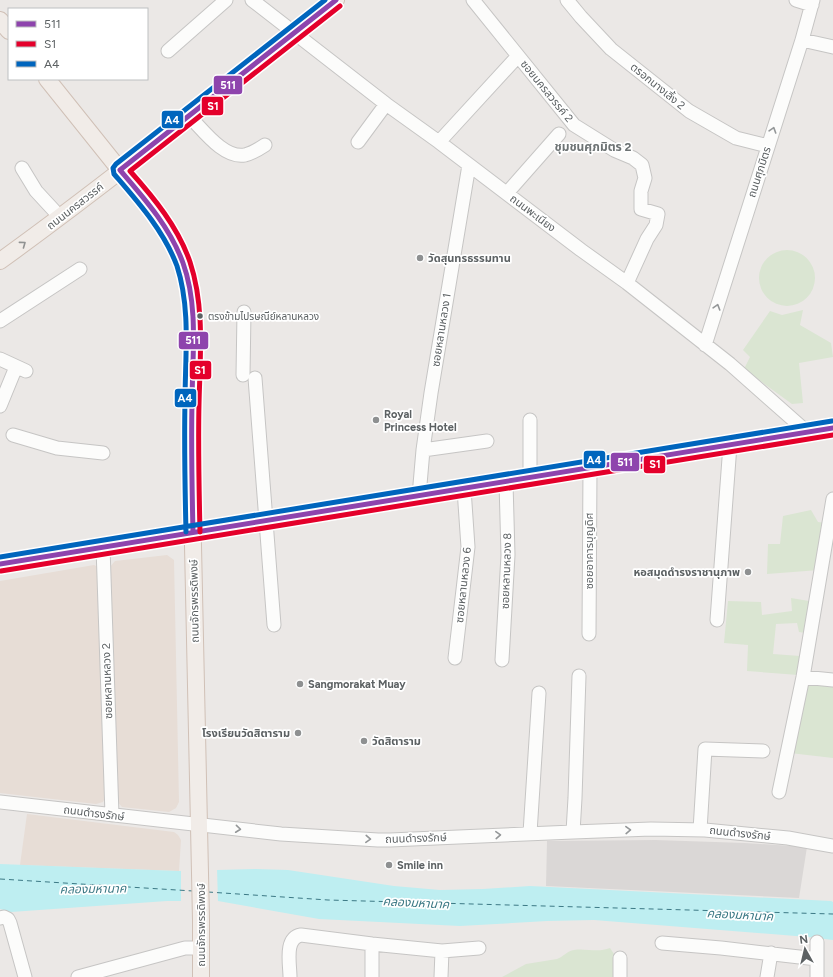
<svg xmlns="http://www.w3.org/2000/svg" width="833" height="977" font-family="Figtree,'Noto Sans Thai',sans-serif">
<style>
.commercial{fill:#e7ddd6}
.industrial{fill:#dad7d6}
.green{fill:#dae5d2}
.water{fill:#beeef1}
.pier{fill:#ebe8e6}
.lines{fill:none;stroke-linecap:round;stroke-linejoin:round}
.ferry{stroke:#3c7985;stroke-width:1;stroke-dasharray:5 4;stroke-linecap:butt}
.minor-casing{stroke:#c6c5c4;stroke-width:15}
.major-casing{stroke:#d0c0b6;stroke-width:18}
.minor{stroke:#fcfcfb;stroke-width:13}
.major{stroke:#f1ece8;stroke-width:16}
.bus-1-casing{stroke:#fff;stroke-width:8}
.bus-2-casing{stroke:#fff;stroke-width:8}
.bus-3-casing{stroke:#fff;stroke-width:8}
.bus-1{stroke:#8e44ad;stroke-width:5}
.bus-2{stroke:#e4002b;stroke-width:5}
.bus-3{stroke:#0065bd;stroke-width:5}
.oneway{stroke:#949798}
.oneway2{stroke:#909292}
.poi-dot{fill:#8e9091;stroke:#fff;stroke-width:1.5}
.bus-dot{fill:#5c6163;stroke:#fff;stroke-width:1.5}
.labels{text-anchor:middle;stroke-width:3.5;stroke-linejoin:round;paint-order:stroke}
.bus-label{font-size:10px;fill:#5c6163;stroke:#fff;text-anchor:start}
.street-label{font-size:11px;fill:#5c6163;stroke:#fff}
.poi-label{font-size:11px;font-weight:bold;fill:#5c6163;stroke:#fff;text-anchor:start}
.neighbourhood-label{font-size:12px;font-weight:bold;fill:#6d7374;stroke:#fff}
.water-label{font-size:12px;font-style:italic;fill:#3c7985;stroke:#fff}
.line-badge{stroke:#fff;stroke-width:1.5}
.badge-label{font-size:11px;text-anchor:middle;font-weight:bold;fill:#fff}
</style>
<rect width="100%" height="100%" fill="#ebe8e6"/>
<path class="commercial" d="M167,555L174,560L179,802L176,808L169,812L122,807L116,800L110,567L115,561Z
M94,565L98,567L106,796L103,802L96,804L0,793V581Z
M27,814L174,832L178,835L181,840L179,871L20,865Z"/>
<path class="industrial" d="M655,840L745,843L807,847L799,898L546,886L547,841Z"/>
<path class="green" d="M759 278a28 28 0 1 1 56 0a28 28 0 1 1-56 0Z
M803,310L800,325L831,343L833,357L799,363L803,403L792,404L744,369L750,357L743,350L770,311L782,315Z
M811,510L818,522L826,523L819,570L767,574L768,544H780L783,516Z
M791,598L809,601L805,633L799,632L797,623L776,624L773,654L800,656L798,675L747,671L748,645L724,643L728,601L761,602L762,615L792,611Z
M805,677L833,680V758L790,753Z
M610,948L616,957L619,977H502L526,964L557,959C563,957 567,951 574,950C586,948 598,953 610,948Z"/>
<path class="water" d="M0,864L179,871L255,869L288,870L394,886L440,890L483,889L530,886L831,901L833,902V940L808,937L594,920L547,921L460,926L319,919L218,901H167L11,912L0,909Z"/>
<path class="pier" d="M181,868H217L218,903H181Z"/>
<g class="lines">
<path class="ferry" d="M0,879L193,891
M208,892L328,900L833,914"/>
<g class="minor-casing">
<path id="minor" d="M252,0L386,104L439,142L581,250L627,283L730,364L807,432
M473,0L574,125L614,150L633,158L642,165L645,178L641,191V209L658,214L656,225L647,239L627,283
M567,0L581,17L611,49L689,111L736,138L768,146
M796,0L812,5
M802,40L833,47
M168,51L226,0
M190,117C203,130 224,159 245,155C253,153 259,149 265,145
M358,142L386,104
M439,142L518,56
M22,168L36,191L60,217
M507,193L559,134
M0,321L80,269
M705,345L802,40L813,0
M0,359L26,371
M243,375L244,312
M255,378L274,625
M0,406L16,367
M13,435L57,448L103,453
M423,450L487,441
M530,478V420
M419,496L423,450L431,393L469,165
M103,547L112,815
M717,620L730,445
M589,634L590,468
M455,658L468,547L464,489
M502,660L508,555L506,482
M803,677L833,680
M779,792L803,677L833,499
M0,802L281,834L378,840H390L573,832L651,829L705,830L788,838L833,846
M700,830L705,749L763,751
M573,832L575,798L579,676
M530,833L539,693
M0,918L4,917L8,919L10,923L25,977
M817,942V977
M662,943L721,948L817,959
M78,977L185,948H201
M290,977C290,964 284,938 301,935L372,944L442,951L479,948
M372,977V944
M441,977L442,951
M620,977V958
M767,977L771,953"/>
</g>
<g class="major-casing">
<path id="major" d="M0,20L9,31
M47,79L168,230L176,245L184,264L189,281L191,299L192,338L191,452L201,920V977
M0,261C115,178 225,88 336,0
M0,564L833,428"/>
</g>
<use href="#minor" class="minor"/>
<use href="#major" class="major"/>
<g class="bus-1-casing">
<path id="bus-1" d="M120,170C144,198 170,227 183,263C199,307 192,358 192,404C191,447 192,489 193,532
M120,170L336,0
M0,564L833,428"/>
</g>
<g class="bus-2-casing">
<path id="bus-2" d="M200,532C199,489 198,447 199,404C200,357 205,307 190,262C178,227 154,198 130,171L340,6
M1,571L833,435"/>
</g>
<g class="bus-3-casing">
<path id="bus-3" d="M186,532C185,489 184,445 185,402C185,357 191,309 177,266C164,231 138,202 114,174L113,168L116,164L325,0
M0,557L832,421"/>
</g>
<use href="#bus-1" class="bus-1"/>
<use href="#bus-2" class="bus-2"/>
<use href="#bus-3" class="bus-3"/>
</g>
<defs><path id="oneway-chevron" d="M-2-3.5L2.5 0L-2 3.5" fill="none" stroke-width="1.6" stroke-linecap="round" stroke-linejoin="round"/></defs>
<g class="oneway">
<use href="#oneway-chevron" transform="translate(773 130) rotate(-72)"/>
<use href="#oneway-chevron" transform="translate(717 307) rotate(-73)"/>
<use href="#oneway-chevron" transform="translate(238 829) rotate(6)"/>
<use href="#oneway-chevron" transform="translate(628 830) rotate(-2)"/>
<use href="#oneway-chevron" transform="translate(498 835) rotate(-3)"/>
<use href="#oneway-chevron" transform="translate(368 839) rotate(3)"/>
</g>
<use class="oneway2" href="#oneway-chevron" transform="translate(23 244) rotate(-36)"/>
<g class="poi-dot">
<circle cx="420" cy="258" r="4"/>
<circle cx="376" cy="420" r="4"/>
<circle cx="748" cy="572" r="4"/>
<circle cx="300" cy="684" r="4"/>
<circle cx="298" cy="733" r="4"/>
<circle cx="364" cy="741" r="4"/>
<circle cx="389" cy="865" r="4"/>
</g>
<circle class="bus-dot" cx="200" cy="316" r="3.5"/>
<g class="labels">
<g class="bus-label">
<text x="208" y="320">ตรงข้ามไปรษณีย์หลานหลวง</text>
</g>
<g class="street-label">
<text transform="translate(658 86) rotate(39)" y="4">ตรอกนางเลิ้ง 2</text>
<text transform="translate(547 91) rotate(51)" y="4">ซอยนครสวรรค์ 2</text>
<text transform="translate(759 172) rotate(-72)" y="4">ถนนศุภมิตร</text>
<text transform="translate(75 206) rotate(-38)" y="4">ถนนนครสวรรค์</text>
<text transform="translate(533 213) rotate(37)" y="4">ถนนพะเนียง</text>
<text transform="translate(441 330) rotate(-81)" y="4">ซอยหลานหลวง 1</text>
<text transform="translate(589 551) rotate(-90)" y="4">ซอยอาคารบุญดิศ</text>
<text transform="translate(506 571) rotate(-88)" y="4">ซอยหลานหลวง 8</text>
<text transform="translate(463 585) rotate(-84)" y="4">ซอยหลานหลวง 6</text>
<text transform="translate(194 601) rotate(-91)" y="4">ถนนจักรพรรดิพงษ์</text>
<text transform="translate(107 681) rotate(-92)" y="4">ซอยหลานหลวง 2</text>
<text transform="translate(94 813) rotate(7)" y="4">ถนนดำรงรักษ์</text>
<text transform="translate(740 833) rotate(6)" y="4">ถนนดำรงรักษ์</text>
<text transform="translate(416 838) rotate(-2)" y="4">ถนนดำรงรักษ์</text>
<text transform="translate(201 925) rotate(-90)" y="4">ถนนจักรพรรดิพงษ์</text>
</g>
<g class="poi-label">
<text x="428" y="262">วัดสุนทรธรรมทาน</text>
<text x="384" y="418">Royal<tspan x="384" dy="13">Princess Hotel</tspan></text>
<text x="740" y="576" text-anchor="end">หอสมุดดำรงราชานุภาพ</text>
<text x="308" y="688">Sangmorakat Muay</text>
<text x="290" y="737" text-anchor="end">โรงเรียนวัดสิตาราม</text>
<text x="372" y="745">วัดสิตาราม</text>
<text x="397" y="869">Smile inn</text>
</g>
<g class="neighbourhood-label">
<text x="593" y="151">ชุมชนศุภมิตร 2</text>
</g>
<g class="water-label">
<text transform="translate(93 889) rotate(-1)" y="4">คลองมหานาค</text>
<text transform="translate(416 903) rotate(3)" y="4">คลองมหานาค</text>
<text transform="translate(740 915) rotate(3)" y="4">คลองมหานาค</text>
</g>
</g>
<g class="line-badge">
<rect x="213" y="75" width="30" height="20" rx="4" fill="#8e44ad"/>
<rect x="201" y="96" width="23" height="20" rx="4" fill="#e4002b"/>
<rect x="161" y="110" width="23" height="19" rx="4" fill="#0065bd"/>
<rect x="178" y="331" width="31" height="19" rx="4" fill="#8e44ad"/>
<rect x="189" y="360" width="23" height="20" rx="4" fill="#e4002b"/>
<rect x="174" y="388" width="23" height="20" rx="4" fill="#0065bd"/>
<rect x="583" y="450" width="23" height="19" rx="4" fill="#0065bd"/>
<rect x="610" y="452" width="30" height="20" rx="4" fill="#8e44ad"/>
<rect x="643" y="455" width="23" height="19" rx="4" fill="#e4002b"/>
</g>
<g class="badge-label">
<text x="228" y="89">511</text>
<text x="213" y="110">S1</text>
<text x="172" y="124">A4</text>
<text x="193" y="344">511</text>
<text x="200" y="374">S1</text>
<text x="185" y="402">A4</text>
<text x="594" y="464">A4</text>
<text x="625" y="466">511</text>
<text x="655" y="468">S1</text>
</g>
<rect x="8" y="8" width="140" height="72" fill="#ffffff" stroke="#bec0c1"/>
<rect x="16" y="21" width="20" height="6" fill="#8e44ad" stroke="#bec0c1"/>
<text x="44" y="28" font-size="12" fill="#5c6163">511</text>
<rect x="16" y="41" width="20" height="6" fill="#e4002b" stroke="#bec0c1"/>
<text x="44" y="48" font-size="12" fill="#5c6163">S1</text>
<rect x="16" y="61" width="20" height="6" fill="#0065bd" stroke="#bec0c1"/>
<text x="44" y="68" font-size="12" fill="#5c6163">A4</text>
<g transform="translate(805 949) rotate(352)" stroke="#ffffff" stroke-width="3" paint-order="stroke">
<path d="M0-3L7 15L0 10L-7 15Z" fill="#5c6163"/>
<text y="-6" font-size="11" font-weight="bold" text-anchor="middle" fill="#5c6163">N</text>
</g>
</svg>
